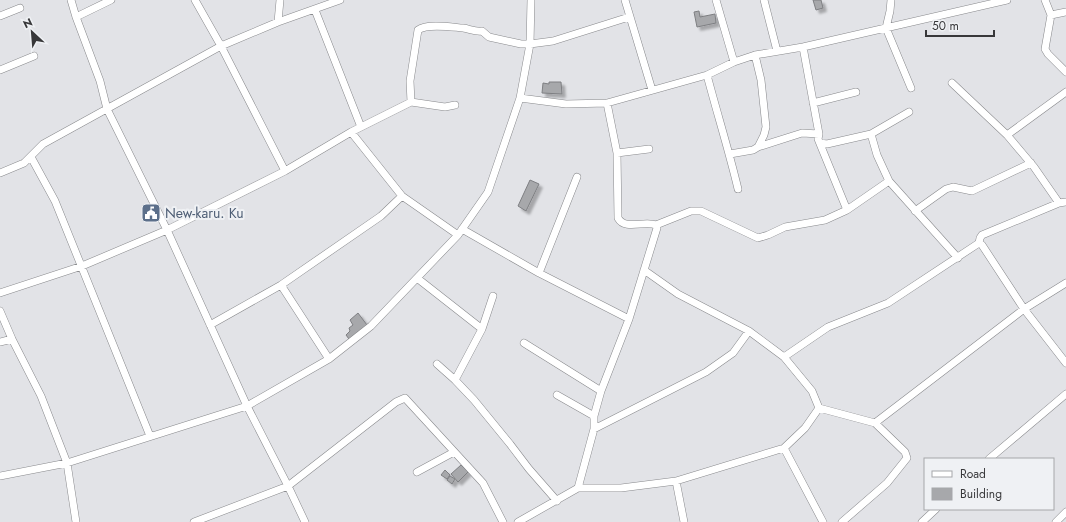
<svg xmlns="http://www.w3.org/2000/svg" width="1066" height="522" font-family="Jost,sans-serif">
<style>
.building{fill:#a7a8ab;stroke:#7e7f82;filter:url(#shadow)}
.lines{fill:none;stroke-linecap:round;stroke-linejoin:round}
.street-casing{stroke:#88898c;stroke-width:8}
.street{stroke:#fff;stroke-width:7}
.labels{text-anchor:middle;stroke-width:4;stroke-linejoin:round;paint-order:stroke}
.service-label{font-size:14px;fill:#4e5e75;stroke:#eff1f4;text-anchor:start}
</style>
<defs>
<filter id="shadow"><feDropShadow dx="3.5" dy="3.5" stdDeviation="1" flood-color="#0004"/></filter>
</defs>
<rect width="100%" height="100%" fill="#e2e3e7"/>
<path class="building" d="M813,0H821L823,8L816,10Z
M699,11L700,17L715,14L716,23L697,27L694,12Z
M549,82H561L562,94L542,93L543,83L549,84Z
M530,180L539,184L526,211L518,206Z
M358,313L367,325L349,339L346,335L350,331L349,328L353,325L350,320Z
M461,465L468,472L458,482L451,474Z
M445,470L450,475L447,479L441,475Z
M450,476L455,479L452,484L447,480Z"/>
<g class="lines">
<g class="street-casing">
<path id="street" d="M71,0L76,17L100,81L107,109L167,230L247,406L288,486L305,522
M195,0L221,46L285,171
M625,0L652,90
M716,0L734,62
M764,0L777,51
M891,0L890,11L886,28L911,88
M1045,0L1051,15L1045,49L1048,54L1066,72
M315,10L361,127
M1051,15L1066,12
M0,16L20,8
M76,17L111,0
M278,22L280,0
M803,47L819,134L818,139L847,210
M755,55L761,80L766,127L764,135L758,147
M0,70L34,56
M707,75C717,113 729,151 738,189
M952,83L1007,135L1034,167L1059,203
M520,98L566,104L607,103L707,75L734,62L755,55L803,47L1007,0
M411,102L410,81L418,30C427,23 451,27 463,28C470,29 475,32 482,31L489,37L521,44H530L553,41L629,17
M607,103L617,153L618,218C625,231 645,220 656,225L691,211H701L758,238L768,235L785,227L825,220L847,210L889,181
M813,103L856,92
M351,132L402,196L458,235
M871,134L877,155L889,181L958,258
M1007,135L1066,92
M820,143L827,144L871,134L909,112
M617,153L649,149
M730,154L753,150L758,147L802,133L819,134
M31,157L55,201L150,436
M0,173L24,163L43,144L221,46L278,22L340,0
M915,211L946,189L953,187L972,191L1031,163
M462,229L539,273L629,319
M979,243L982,245L1024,309L1066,363
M979,243L980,238L982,235L1059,203L1066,202
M644,270L678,294L749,331L784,357L812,391L819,408
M539,273L577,177
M417,278L482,329
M281,285L329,359
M0,293L82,266L167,230L285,171L351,132L411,102L445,107L455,105
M0,311L12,339L41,396L67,463L76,522
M210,325L281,285L381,216L402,196
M0,342L12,339
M524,343L601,391
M784,357L828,327L888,303L979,243
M437,364L455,380L474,400L510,444L529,469L557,501
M455,380L482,329L493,296
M557,395L594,416
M819,408L875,423L905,452L907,458L887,483L842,522
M875,423L1024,309L1066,283
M594,429L706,372L733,353L749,331
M784,448L823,522
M989,459L1066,394
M417,472L454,452
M0,476L67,463L247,406L329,359L371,326L458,235L488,192L520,98L530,44L531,0
M676,481L684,522
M578,488L594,429V416L601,391L629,319L657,228L656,225
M194,522L288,486L396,402L405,398L483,483L503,522
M518,522L578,488H621L676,481L784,448L805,428L819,408
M922,522L936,509
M1056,522L1066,512"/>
</g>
<use href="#street" class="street"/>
</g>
<defs>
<g id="civic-square" transform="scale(1)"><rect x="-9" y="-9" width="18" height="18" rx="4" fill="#5c6f8a" stroke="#eff1f4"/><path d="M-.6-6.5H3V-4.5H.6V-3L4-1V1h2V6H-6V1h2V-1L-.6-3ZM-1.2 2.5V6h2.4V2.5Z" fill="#fff"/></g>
</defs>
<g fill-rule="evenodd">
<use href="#civic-square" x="151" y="213"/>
</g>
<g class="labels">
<g class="service-label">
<text x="165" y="218">New-karu. Ku</text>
</g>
</g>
<rect x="924" y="458" width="130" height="52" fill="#eff1f4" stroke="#a6a7aa"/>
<rect x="932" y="471" width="20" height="6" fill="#ffffff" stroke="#a6a7aa"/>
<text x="960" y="478" font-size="12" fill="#38383a">Road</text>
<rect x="932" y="488" width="20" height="12" fill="#a7a8ab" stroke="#a6a7aa"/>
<text x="960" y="498" font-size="12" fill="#38383a">Building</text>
<g transform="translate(32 32) rotate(334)" stroke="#eff1f4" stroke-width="3" paint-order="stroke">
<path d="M0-3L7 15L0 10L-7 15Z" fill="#38383a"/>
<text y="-6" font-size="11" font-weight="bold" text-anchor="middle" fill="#38383a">N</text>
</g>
<path d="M926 30v6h68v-6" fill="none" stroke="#38383a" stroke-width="2"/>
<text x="932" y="30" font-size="12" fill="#38383a" stroke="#eff1f4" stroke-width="3" paint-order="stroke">50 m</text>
</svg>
